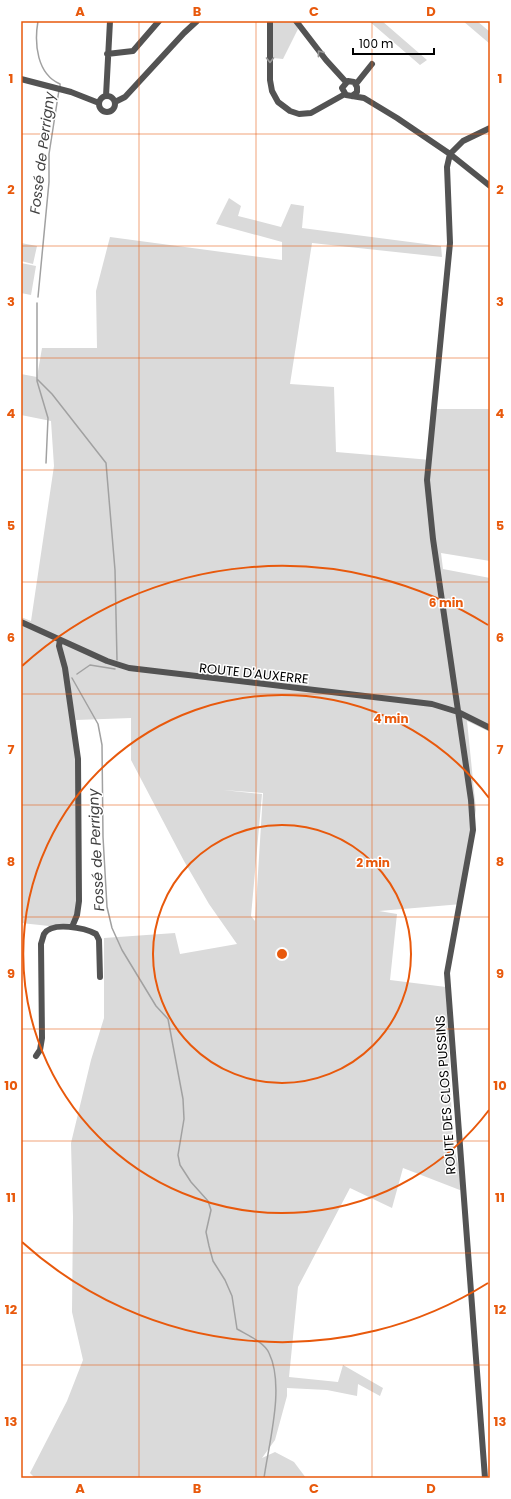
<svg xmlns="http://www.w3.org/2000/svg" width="511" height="1499" font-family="Poppins,sans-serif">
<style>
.green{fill:#dadada;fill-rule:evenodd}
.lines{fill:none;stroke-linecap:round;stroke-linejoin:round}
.stream{stroke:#a1a1a1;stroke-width:1.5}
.minor{stroke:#535353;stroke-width:6}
.oneway{stroke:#989898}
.grid{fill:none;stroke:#e8590c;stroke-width:1;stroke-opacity:0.55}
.ring{fill:none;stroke:#e8590c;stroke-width:2}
.labels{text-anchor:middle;stroke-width:3;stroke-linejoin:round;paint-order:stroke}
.street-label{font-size:13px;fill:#000;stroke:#fff}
.water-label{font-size:14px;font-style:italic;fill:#424242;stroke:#fff}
.centre{fill:#e8590c;stroke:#fff;stroke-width:2}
.ring-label{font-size:12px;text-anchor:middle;font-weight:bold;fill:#e8590c;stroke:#fff;stroke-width:3;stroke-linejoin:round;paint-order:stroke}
.neatline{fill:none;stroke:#e8590c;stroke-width:1.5}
.grid-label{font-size:13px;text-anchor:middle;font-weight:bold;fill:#e8590c}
</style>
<rect width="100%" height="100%" fill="#fff"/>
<path class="green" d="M273,21H294L298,29L283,59L273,58Z
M369,21H382L427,60L420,65Z
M463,21H477L490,32V44Z
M229,198L241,206L238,216L281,227L291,204L304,206L302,228L441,246L442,257L312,243L290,384L334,387L336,452L431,460L436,409H490V561L441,553L443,569L490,578V732L467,721L476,810L462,904L379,911L397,914L390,980L446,987L453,1143L465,1192L403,1168L392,1208L350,1188L298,1287L289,1377L338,1382L343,1365L383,1388L380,1396L358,1384L357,1396L327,1390L287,1388V1396L275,1440L262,1458L275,1452L294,1462L306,1478H35L30,1473L67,1401L83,1360L72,1312L73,1217L71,1143L91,1060L104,1018V938L175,933L180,954L237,944L209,904L184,861L131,760V718L76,720L79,904L68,928L21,923V617L31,621L54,466L51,421L21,415V374L37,377L42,348H97L96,291L110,237L282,260V242L216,224ZM223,790L263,793L255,921L251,916L262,794Z
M21,243L37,246L33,264L21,261Z
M21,263L36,266L31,295L21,293Z"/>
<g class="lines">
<path class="stream" d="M38,21C34,44 37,74 60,84V87
M38,297L49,182V154L59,90
M37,303V381L48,418L46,463
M37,379L52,394L106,463L115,570L117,660
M77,674L90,665L115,669
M72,678L98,724L102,745L103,837L107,907L112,928L122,950L156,1006L168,1019L183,1099L184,1119L178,1155L180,1165L191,1182L208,1201L211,1210L206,1232L209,1246L213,1261L225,1280L232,1296L237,1329C247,1335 264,1342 269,1353C285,1386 269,1442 264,1478"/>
<path class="minor" d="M270,21V80L272,91L278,102L290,111L299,114L311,113L345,94
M296,21L326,60L346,82
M107,54L133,51L159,21
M21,79L71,92L99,103
M356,84L372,64
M106,96L110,21
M352,96L357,92V87L354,82L348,81L342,88L346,95L364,98L397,118L450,154L490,186
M99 104a8 8 0 1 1 16 0a8 8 0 1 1-16 0Z
M115,102L125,97L184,33L197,21
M450,154L447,167L450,243L427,480L433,539L471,800L473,830L447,973L485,1478
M450,154L463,141L490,128
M21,622L107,661L129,668L432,704L458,712L490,728
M60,640L59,646L65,668L78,759L79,901L77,915L72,927
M36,1056L40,1050L42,1038L41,944C42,941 43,937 44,934C52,921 85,928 96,934L99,940L100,977"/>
</g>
<defs><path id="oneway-chevron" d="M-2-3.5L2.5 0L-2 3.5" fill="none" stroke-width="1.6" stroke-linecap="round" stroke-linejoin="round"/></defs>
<g class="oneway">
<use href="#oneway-chevron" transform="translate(320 53) rotate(-127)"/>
<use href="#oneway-chevron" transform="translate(270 60) rotate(90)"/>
</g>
<path class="grid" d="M139,21V1478M256,21V1478M372,21V1478M21,134H490M21,246H490M21,358H490M21,470H490M21,582H490M21,694H490M21,805H490M21,917H490M21,1029H490M21,1141H490M21,1253H490M21,1365H490"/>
<g class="ring">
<circle cx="282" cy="954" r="129"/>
<path d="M489 1110A259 259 0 1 1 489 798"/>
<path d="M488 1283A388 388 0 0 1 22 1242M22 666A388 388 0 0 1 488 625"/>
</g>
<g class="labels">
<g class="street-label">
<text transform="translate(254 673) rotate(6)" y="5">ROUTE D'AUXERRE</text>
<text transform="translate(445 1095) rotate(-94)" y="5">ROUTE DES CLOS PUSSINS</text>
</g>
<g class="water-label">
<text transform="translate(42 153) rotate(-83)" y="5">Fossé de Perrigny</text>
<text transform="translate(96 850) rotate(-93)" y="5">Fossé de Perrigny</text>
</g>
</g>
<circle cx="282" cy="954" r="6" class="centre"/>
<g class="ring-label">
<text x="446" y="607">6 min</text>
<text x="391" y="723">4 min</text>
<text x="373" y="867">2 min</text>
</g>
<rect width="511" height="1499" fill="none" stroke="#ffffff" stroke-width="44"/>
<path d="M353 48v6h81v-6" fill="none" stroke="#000000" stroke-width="2"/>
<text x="359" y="48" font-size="12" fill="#000000" stroke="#ffffff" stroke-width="3" paint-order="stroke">100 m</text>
<rect x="22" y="22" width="467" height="1455" class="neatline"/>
<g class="grid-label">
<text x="80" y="16">A</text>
<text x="197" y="16">B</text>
<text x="314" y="16">C</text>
<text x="431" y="16">D</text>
<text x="11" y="83">1</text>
<text x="500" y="83">1</text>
<text x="11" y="194">2</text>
<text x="500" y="194">2</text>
<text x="11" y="306">3</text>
<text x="500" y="306">3</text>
<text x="11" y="418">4</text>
<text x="500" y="418">4</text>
<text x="11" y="530">5</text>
<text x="500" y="530">5</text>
<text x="11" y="642">6</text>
<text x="500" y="642">6</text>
<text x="11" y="754">7</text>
<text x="500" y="754">7</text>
<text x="11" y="866">8</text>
<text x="500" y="866">8</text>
<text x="11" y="978">9</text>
<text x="500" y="978">9</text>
<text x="11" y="1090">10</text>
<text x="500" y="1090">10</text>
<text x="11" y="1202">11</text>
<text x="500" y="1202">11</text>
<text x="11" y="1314">12</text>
<text x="500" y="1314">12</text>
<text x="11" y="1426">13</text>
<text x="500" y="1426">13</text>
<text x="80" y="1493">A</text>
<text x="197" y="1493">B</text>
<text x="314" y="1493">C</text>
<text x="431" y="1493">D</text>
</g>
</svg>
